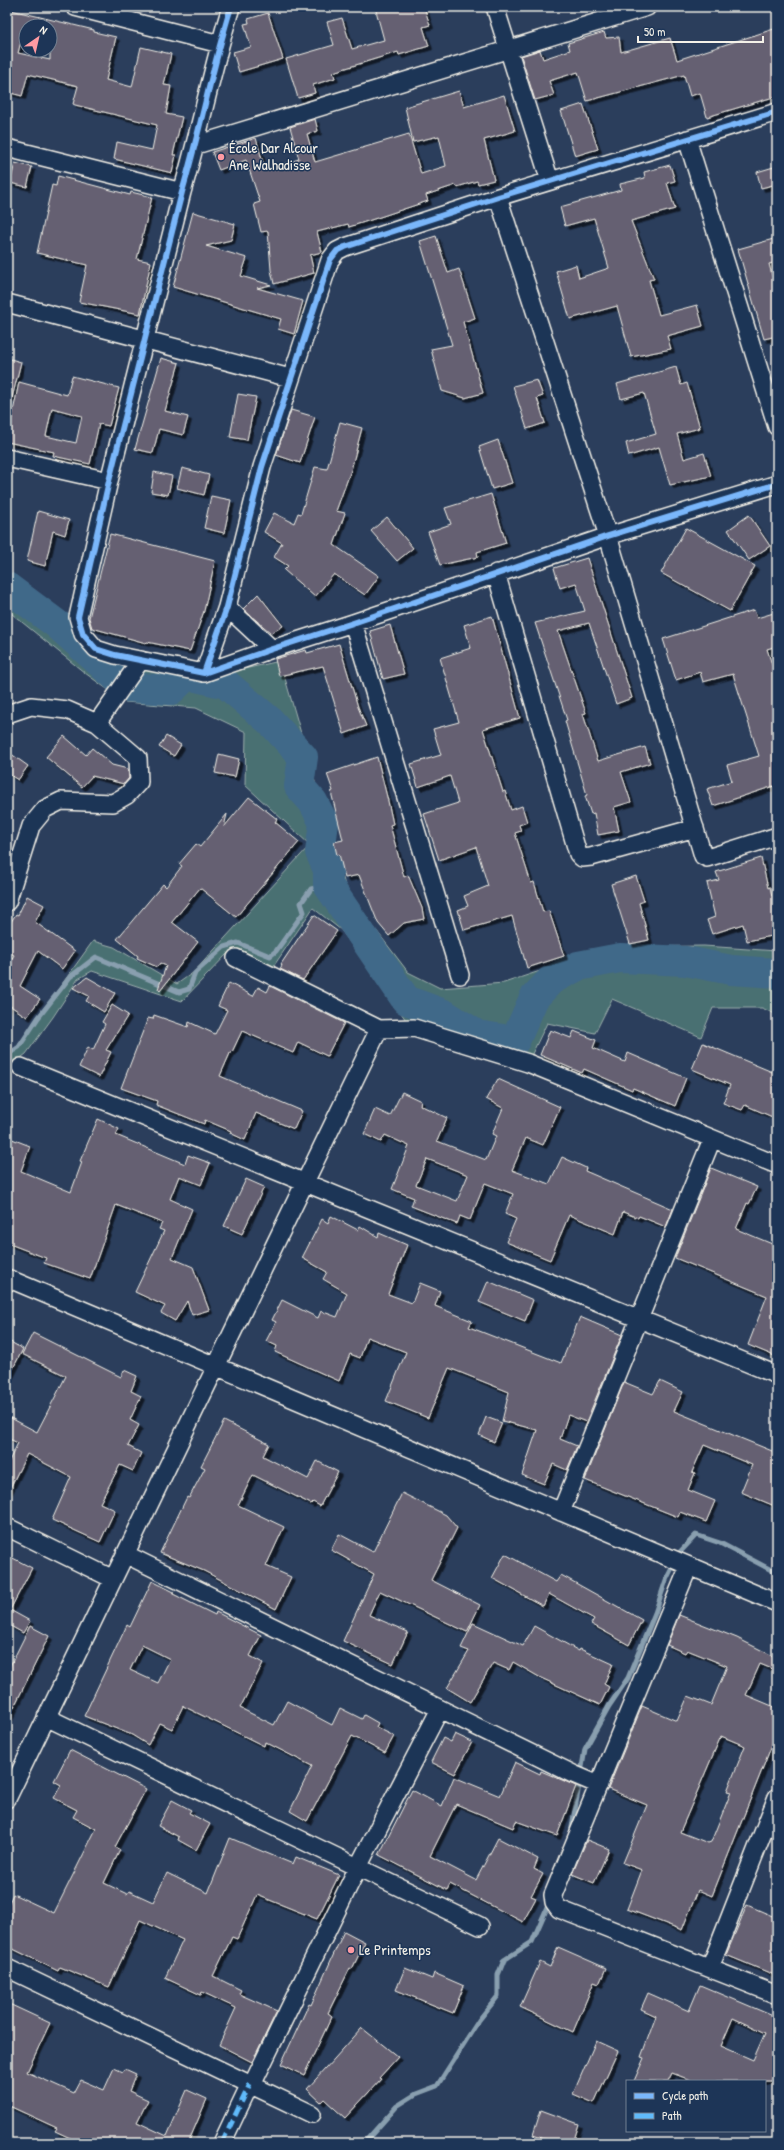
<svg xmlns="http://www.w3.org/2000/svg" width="784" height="2150" font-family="'Patrick Hand',sans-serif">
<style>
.green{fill:#496f72;stroke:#9eb0ad}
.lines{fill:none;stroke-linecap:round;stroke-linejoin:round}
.stream{stroke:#899faf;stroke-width:5}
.river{stroke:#416989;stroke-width:30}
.building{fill:#656072;stroke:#f4f1e8;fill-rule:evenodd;filter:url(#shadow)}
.minor-casing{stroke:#f4f1e8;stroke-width:20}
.minor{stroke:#1d3557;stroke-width:17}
.quiet{stroke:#60bafa;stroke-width:5;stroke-dasharray:10 5;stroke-linecap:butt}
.cycleway-casing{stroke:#1d3557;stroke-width:8}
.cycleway{stroke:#7ab7fb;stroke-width:6}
.poi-dot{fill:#ff9aa2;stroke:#1d3557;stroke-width:1.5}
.labels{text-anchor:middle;stroke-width:3;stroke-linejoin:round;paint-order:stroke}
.poi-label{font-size:15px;fill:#f4f1e8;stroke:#1d3557;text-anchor:start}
</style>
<defs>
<filter id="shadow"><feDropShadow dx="3.5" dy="3.5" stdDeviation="0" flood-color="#0009"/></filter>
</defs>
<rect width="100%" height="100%" fill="#2b3e5c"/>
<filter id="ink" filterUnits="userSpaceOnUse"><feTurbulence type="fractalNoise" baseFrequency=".025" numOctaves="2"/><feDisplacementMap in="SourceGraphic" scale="8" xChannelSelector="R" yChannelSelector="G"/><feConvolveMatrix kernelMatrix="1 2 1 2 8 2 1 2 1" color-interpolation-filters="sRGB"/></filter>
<g filter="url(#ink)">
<path class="green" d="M7,575L104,659L195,680L280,661L347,892L408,972L440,988L504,983L612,947L704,946L777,951V1015L762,1008H713L701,1037L612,999L595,1033L547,1023L529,1060L406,1020L341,930L313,908L273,967L228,953L182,1001L92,971L78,979L53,1017L26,1054L7,1068V1053L13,1052L93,941L114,947L177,984L194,972L310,845L245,785L246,732L196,708L125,702L85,673L7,610Z"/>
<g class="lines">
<path class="stream" d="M7,1055L19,1047L38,1018L70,977L96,957L179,992L189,989L195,973L224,947L238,943L270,956L276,951L304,912L301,903L311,889L328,885
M571,1833L585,1749L609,1706L628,1678L655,1613L666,1580L680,1552L696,1535L720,1543L777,1573
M364,2143L397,2106L416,2094L437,2086L479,2020L498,1996V1975L504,1960L532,1942L550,1901"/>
<path class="river" d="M7,587L58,625L127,687L171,690L187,675L226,684L271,722L303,757L299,786L313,802L324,823L320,852L328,870V885L406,1000L444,1014L477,1035L515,1041L534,998L551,980L578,966L620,958L686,961L731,970L777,973"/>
</g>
<path class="building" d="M375,7H424L430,25L423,27L429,46L399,55L398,52L333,72L335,78L313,85L315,93L298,98L286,59L334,45L327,22L342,18L352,49L384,40Z
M7,9L94,30V32L116,37L106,80L132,87L141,47L171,54L164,85L171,86L166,114L182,117L173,155H176L172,173L114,159L117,142L152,150L157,125L75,105L73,104L78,86L28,74L22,96L7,92ZM25,26H50V60L18,53Z
M268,13L283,59L239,72L233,52L251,47L244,24L249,23L248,19Z
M777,28V96L707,117L700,93L690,96L684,75L587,101L578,72L549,81L554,95L535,100L521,56L540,50L543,59L570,50L568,43L604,32L606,38L619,37L621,52L670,38L677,60Z
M459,91L464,107L504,95L515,131L484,140L494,180L478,184L477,181L457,187L456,185L426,195L428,201L380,217L349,227L348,224L317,232L322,252L310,255L314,273L274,284L271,270L268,231L261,232L254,204L260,202L246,160L219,170L212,152L256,138L265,170L299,159L290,127L315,119L318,131L307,134L315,162L409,134L421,174L446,166L439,136L413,142L405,107Z
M583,104L598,149L575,156L561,111Z
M15,163L32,167L27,187L10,183Z
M670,165L675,181L667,183L675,209L631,221L654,279L649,280L659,315L697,305L703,326L667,336L671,349L631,357L617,306L570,319L556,271L576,265L579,278L609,268L594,218L565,226L560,207L621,190L620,184L645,178L644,172Z
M777,166V184L761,188L757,172Z
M58,176L130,195L131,192L152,197L137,259L151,262L140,314L79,302L87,265L37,253L52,185L56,186Z
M193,212L235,224L231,240L206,246L247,258L241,276L271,285L257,288L303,301L294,334L278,329L281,319L173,287Z
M436,236L448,273L459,269L475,318L463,322L483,393L465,398L442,391L431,349L452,345L420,241Z
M777,238V262L769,264L777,293V336L764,339L738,249Z
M7,358L21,362L12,398H7Z
M161,358L179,363L165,411L188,417L183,435L159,429L153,453L135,449Z
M676,367L681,385L687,383L700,428L677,434L684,459L704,453L711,476L670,485L659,447L629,456L626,443L656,434L644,393L621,399L617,384Z
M72,376L119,388L109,426L99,424L90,464L53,456L54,452L7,442L19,382L67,395ZM52,408L82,416L76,443L46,436Z
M537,380L543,396L537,398L545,423L527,429L513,386Z
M238,394L256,397L247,440L230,437Z
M291,410L315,417L300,463L276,455Z
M340,422L362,428L351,470L336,511L345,513L334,545L379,576L365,595L334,574L315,597L284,570L288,566L274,557L282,543L264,532L274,513L294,523L298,513L301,514L315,467L327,469Z
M498,440L512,483L492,489L479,447Z
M182,468L209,475L204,495L177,488Z
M154,472L172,476L168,495L151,492Z
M491,494L506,543L477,552L478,557L440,565L428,532L451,524L445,508Z
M211,496L231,500L224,533L204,528Z
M38,511L69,520L65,535L53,531L45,566L27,561Z
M749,515L770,546L749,560L728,530Z
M387,517L413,548L397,561L371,531Z
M686,528L755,566L730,611L661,573Z
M110,534L215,561L204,611L190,651L147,642L146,643L92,628L89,618Z
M587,558L632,698L616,704L589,623L558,631L586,713L583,714L598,761L645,747L650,763L621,772L631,802L614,807L619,831L598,835L594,813L591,814L585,796L587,795L565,721L567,720L535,623L585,611L576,583L560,588L554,568Z
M258,594L283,626L271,633L243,609Z
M754,610L757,618L777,612V646L767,649L777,680V785L713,806L707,789L732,781L727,765L759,756L733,674L703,682L700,672L676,680L663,639Z
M492,616L520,718L483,729L503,792L505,791L511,810L522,806L527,822L519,825L521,831L515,833L531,883L534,882L543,912L549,911L564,956L527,968L512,916L464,930L458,910L468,906L464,896L488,886L476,847L439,860L424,814L458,803L450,776L418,787L411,764L441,755L433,729L459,722L440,658L471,648L464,625Z
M390,625L404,674L383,679L370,631Z
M339,644L358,707L366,726L344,734L323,666L279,676L275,659L306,650L307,653Z
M64,736L86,755L92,748L112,765L128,769L129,778L124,784L92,776L82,787L46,757Z
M166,736L181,745L174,756L159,747Z
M7,751L28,766L18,780L7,773Z
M219,754L239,759L235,777L215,773Z
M377,757L388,801L393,824L390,825L404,877L408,875L422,908L424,919L404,923L389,936L378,923L359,875L345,878L339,854L337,855L334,842L343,840L331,792L333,791L327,774Z
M249,797L277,819L275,822L299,842L236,917L200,888L172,922L198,942L160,991L158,989L166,966L160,963L157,967L137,958L138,956L117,939L163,884L166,887L182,866L179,864L196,844L200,847L227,814L224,827Z
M761,858L768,888L770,887L772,896L777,895V935L747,941L743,924L712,934L707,920L715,917L707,883L719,880L716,872Z
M636,876L644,901L639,903L649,940L630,944L611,884Z
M27,896L44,905L35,922L75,951L62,969L38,951L20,986L40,999L27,1017L9,1005L7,1009V967L14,955L7,951V928L16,914L18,915Z
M314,915L337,931L303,980L280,969L282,965L281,964Z
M87,977L115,993L104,1012L86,1001L89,996L73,988Z
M229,983L253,996L258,987L267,992L270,986L344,1023L327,1056L298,1042L293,1053L242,1031L232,1052L231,1051L220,1076L302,1111L294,1129L256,1113L245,1140L230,1133L231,1131L205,1120L204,1124L156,1105L157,1101L121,1088L148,1018L153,1019L154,1015L188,1027L189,1022L215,1034L227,1010L218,1006Z
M112,1005L128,1015L106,1050L111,1052L99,1077L79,1067L88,1047L93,1050L105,1024L102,1022Z
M550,1030L571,1038L574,1031L596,1040L593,1048L625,1062L628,1053L686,1078L675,1106L633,1088L632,1090L584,1069L582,1073L540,1055Z
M703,1043L777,1074V1119L745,1105L742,1110L723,1103L730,1085L692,1069Z
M498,1079L560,1107L543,1145L526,1138L512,1170L549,1184L562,1157L586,1168L585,1171L673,1209L666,1227L639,1216L638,1218L623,1212L615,1234L569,1215L550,1260L506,1242L516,1219L505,1214L513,1194L485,1183L470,1220L460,1216L457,1224L411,1206L414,1198L392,1189L409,1146L385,1135L381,1142L364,1134L375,1109L390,1116L402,1092L421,1101L420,1105L447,1118L437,1141L486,1160L496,1136L492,1134L503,1108L486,1099ZM427,1159L468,1175L457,1201L416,1185Z
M98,1119L119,1129L116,1135L185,1164L188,1155L210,1163L201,1185L179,1176L170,1199L192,1209L172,1258L193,1267L209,1310L192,1315L187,1301L175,1321L161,1313L165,1306L135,1292L164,1231L159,1229L162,1223L116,1205L90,1279L44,1263L46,1258L7,1243V1137L30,1146L21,1171L71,1192L82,1162L80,1161Z
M711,1168L757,1187L749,1204L747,1203L736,1229L777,1246V1357L748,1345L767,1296L675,1258Z
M246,1179L264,1187L242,1234L224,1226Z
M331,1216L358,1230L360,1226L378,1237L379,1233L407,1245L388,1294L412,1303L420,1283L440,1291L435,1306L472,1321L469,1327L561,1363L580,1317L622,1335L586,1422L568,1415L560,1439L577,1446L567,1470L553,1464L544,1484L522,1475L537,1430L502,1421L509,1392L449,1368L428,1418L386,1401L406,1352L367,1337L360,1358L350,1354L339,1381L275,1352L277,1346L266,1341L276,1322L272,1320L282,1300L318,1318L321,1311L337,1317L347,1293L323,1279L327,1272L302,1258L322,1219L328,1223Z
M488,1281L533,1300L525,1321L479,1302Z
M33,1333L121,1377L124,1370L137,1376L131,1391L141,1396L130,1420L139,1425L128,1446L141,1453L133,1471L120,1465L100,1503L115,1510L100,1542L52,1520L71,1477L27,1454L7,1494V1465L18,1443L7,1438V1416L37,1432L66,1376L22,1354Z
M7,1340L23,1349L7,1380Z
M660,1381L683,1392L674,1411L777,1453V1507L741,1492L752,1465L704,1445L692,1472L695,1473L688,1490L715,1501L706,1522L680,1512L678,1517L585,1480L624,1382L653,1394Z
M486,1417L502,1423L494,1442L479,1435Z
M224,1421L269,1444L263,1456L308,1479L317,1461L338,1472L320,1506L313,1502L311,1504L253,1475L238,1505L284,1527L266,1566L291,1577L276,1609L204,1571L160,1553L187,1497L189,1498L205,1468L201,1466Z
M402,1493L446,1515L457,1528L431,1580L480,1605L467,1632L380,1591L369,1615L408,1632L393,1664L343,1641L374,1574L331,1550L339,1534L373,1552Z
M505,1554L556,1582L561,1575L642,1620L629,1645L591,1624L594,1619L549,1594L543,1606L492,1578Z
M7,1555L32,1568L10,1610L30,1621L23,1633L7,1624Z
M152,1581L174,1592L173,1594L215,1615L216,1612L261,1635L250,1656L263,1663L240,1708L274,1725L287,1701L332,1725L340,1708L362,1719L364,1715L378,1723L376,1727L394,1736L385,1753L352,1736L307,1821L290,1811L312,1766L265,1742L264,1746L183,1706L172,1729L159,1723L148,1745L132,1735L84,1716L127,1625L130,1627ZM142,1645L170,1659L158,1683L130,1670Z
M679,1615L737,1638L777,1658V1671L760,1664L746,1695L777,1708V1732L712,1896L698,1890L682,1930L627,1909L642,1870L623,1863L647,1805L608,1789L642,1706L677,1721L688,1696L711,1705L727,1666L687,1650L685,1653L667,1645ZM721,1736L745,1746L727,1791L731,1792L711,1842L708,1843L680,1832Z
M473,1623L523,1646L534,1626L579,1651L580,1649L613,1664L604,1684L609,1687L600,1705L541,1678L513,1662L509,1670L493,1663L470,1702L447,1688L469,1651L461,1648Z
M30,1626L49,1636L7,1721V1672Z
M455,1734L472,1742L455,1774L431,1762L443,1738L451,1742Z
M70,1750L146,1789L115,1847L120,1850L104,1883L127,1894L129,1891L153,1902L167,1873L208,1893L230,1838L293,1864L296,1857L339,1875L317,1919L257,1895L237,1939L232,1937L213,1976L241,1990L239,1994L277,2011L252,2062L219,2045L236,2008L202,1992L201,1995L165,1978L183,1940L140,1920L109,1987L60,1967L58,1971L7,1946V1907L13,1894L54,1913L96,1829L73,1817L77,1810L54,1798L61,1785L54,1781Z
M515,1762L540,1774L541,1771L576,1786L557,1836L516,1821L513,1828L456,1804L430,1856L476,1880L498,1838L538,1859L534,1869L543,1874L531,1896L536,1898L523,1922L450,1884L447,1890L379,1855L412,1790L442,1806L454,1777L500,1796Z
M172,1800L191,1810L189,1813L210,1824L196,1850L178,1840L179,1837L158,1826Z
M587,1840L609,1849L594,1883L572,1874Z
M747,1905L777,1918V1976L726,1955Z
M344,1931L365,1942L352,1969L350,1968L328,2013L332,2016L304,2075L281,2064L309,2004L311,2005Z
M558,1947L606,1968L599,1984L594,1982L573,2032L520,2007L540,1962L550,1967Z
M405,1968L432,1979L434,1973L464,1986L453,2013L396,1990Z
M700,1985L773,2016L777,2006V2081H693L672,2073L668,2081H634L644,2058L641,2057L656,2016L641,2009L648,1993L689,2011ZM733,2018L765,2033L753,2060L721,2046Z
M7,2003L50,2023L27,2072L74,2093L81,2080L104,2090L114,2068L123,2072L125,2069L136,2074L129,2091L148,2100L137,2122L167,2136L187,2090L207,2099L188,2143H81L55,2131L57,2128L7,2105Z
M362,2028L398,2057L379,2078L381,2079L345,2118L324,2099L321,2102L307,2089Z
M596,2041L618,2051L594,2103L573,2094Z
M541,2110L579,2124L573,2143H556L533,2135Z"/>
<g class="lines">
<g class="minor-casing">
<path id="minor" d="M75,7L220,44
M231,7C212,68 200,131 182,192L109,481L78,617L83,634L96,649L115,655L204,673L272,649L353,623L608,536L777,484
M495,7L550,181
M687,139L777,427
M196,145L647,7
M7,148L182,192
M498,197L608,536L703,856L707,858L777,836
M7,303L290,378
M7,458L109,481
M496,573L578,854L582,858L591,857L695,828
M227,607L272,649
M353,623L460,975
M204,673L227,607L262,467L330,260L337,251L345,247L498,197L777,112
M7,714L31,706L67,710L97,723
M7,902L31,826L45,809L61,801L113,803L127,795L139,782L138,758L97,723L141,660
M236,958L379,1029L414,1028L528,1063L777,1165
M21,1067L777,1375
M7,1278L777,1603
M561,1512L712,1139
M7,1527L113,1579
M125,1554L573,1774L599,1785
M689,1566L553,1895L554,1902L559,1909L777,1995
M46,1717L480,1926
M7,1799L379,1029
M7,1968L312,2114
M710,1968L777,1797
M252,2085L358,1867L440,1709
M222,2143L250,2084"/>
</g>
<use href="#minor" class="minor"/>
<path class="quiet" d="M222,2143L250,2084"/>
<g class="cycleway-casing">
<path id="cycleway" d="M231,7C212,68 200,131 182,192L109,481L78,617L83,634L96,649L115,655L204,673L272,649L353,623L608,536L777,484
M204,673L227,607L262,467L330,260L337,251L345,247L498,197L777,112"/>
</g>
<use href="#cycleway" class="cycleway"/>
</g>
</g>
<g class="poi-dot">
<circle cx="221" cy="157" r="4"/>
<circle cx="351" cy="1950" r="4"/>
</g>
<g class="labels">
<g class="poi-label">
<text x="229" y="153">École Dar Alcour<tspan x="229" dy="17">Ane Walhadisse</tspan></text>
<text x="359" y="1955">Le Printemps</text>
</g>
</g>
<rect width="784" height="2150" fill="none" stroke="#1d3557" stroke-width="24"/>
<rect x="12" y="12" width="760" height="2126" fill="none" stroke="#f4f1e8" stroke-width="1.5" filter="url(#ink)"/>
<rect x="626" y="2080" width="140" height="52" fill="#1d3557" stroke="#738091"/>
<rect x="634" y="2093" width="20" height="6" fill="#7ab7fb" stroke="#738091"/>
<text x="662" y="2100" font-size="12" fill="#f4f1e8">Cycle path</text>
<rect x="634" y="2113" width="20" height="6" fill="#60bafa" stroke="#738091"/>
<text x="662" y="2120" font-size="12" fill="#f4f1e8">Path</text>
<g transform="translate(38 38) rotate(34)"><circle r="19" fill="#1d3557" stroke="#738091"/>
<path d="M0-3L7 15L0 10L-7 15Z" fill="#ff9aa2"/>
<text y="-6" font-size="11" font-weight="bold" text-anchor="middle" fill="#f4f1e8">N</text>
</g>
<path d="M638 36v6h125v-6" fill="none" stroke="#f4f1e8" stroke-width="2"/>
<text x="644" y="36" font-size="12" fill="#f4f1e8" stroke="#1d3557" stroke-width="3" paint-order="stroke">50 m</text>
</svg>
